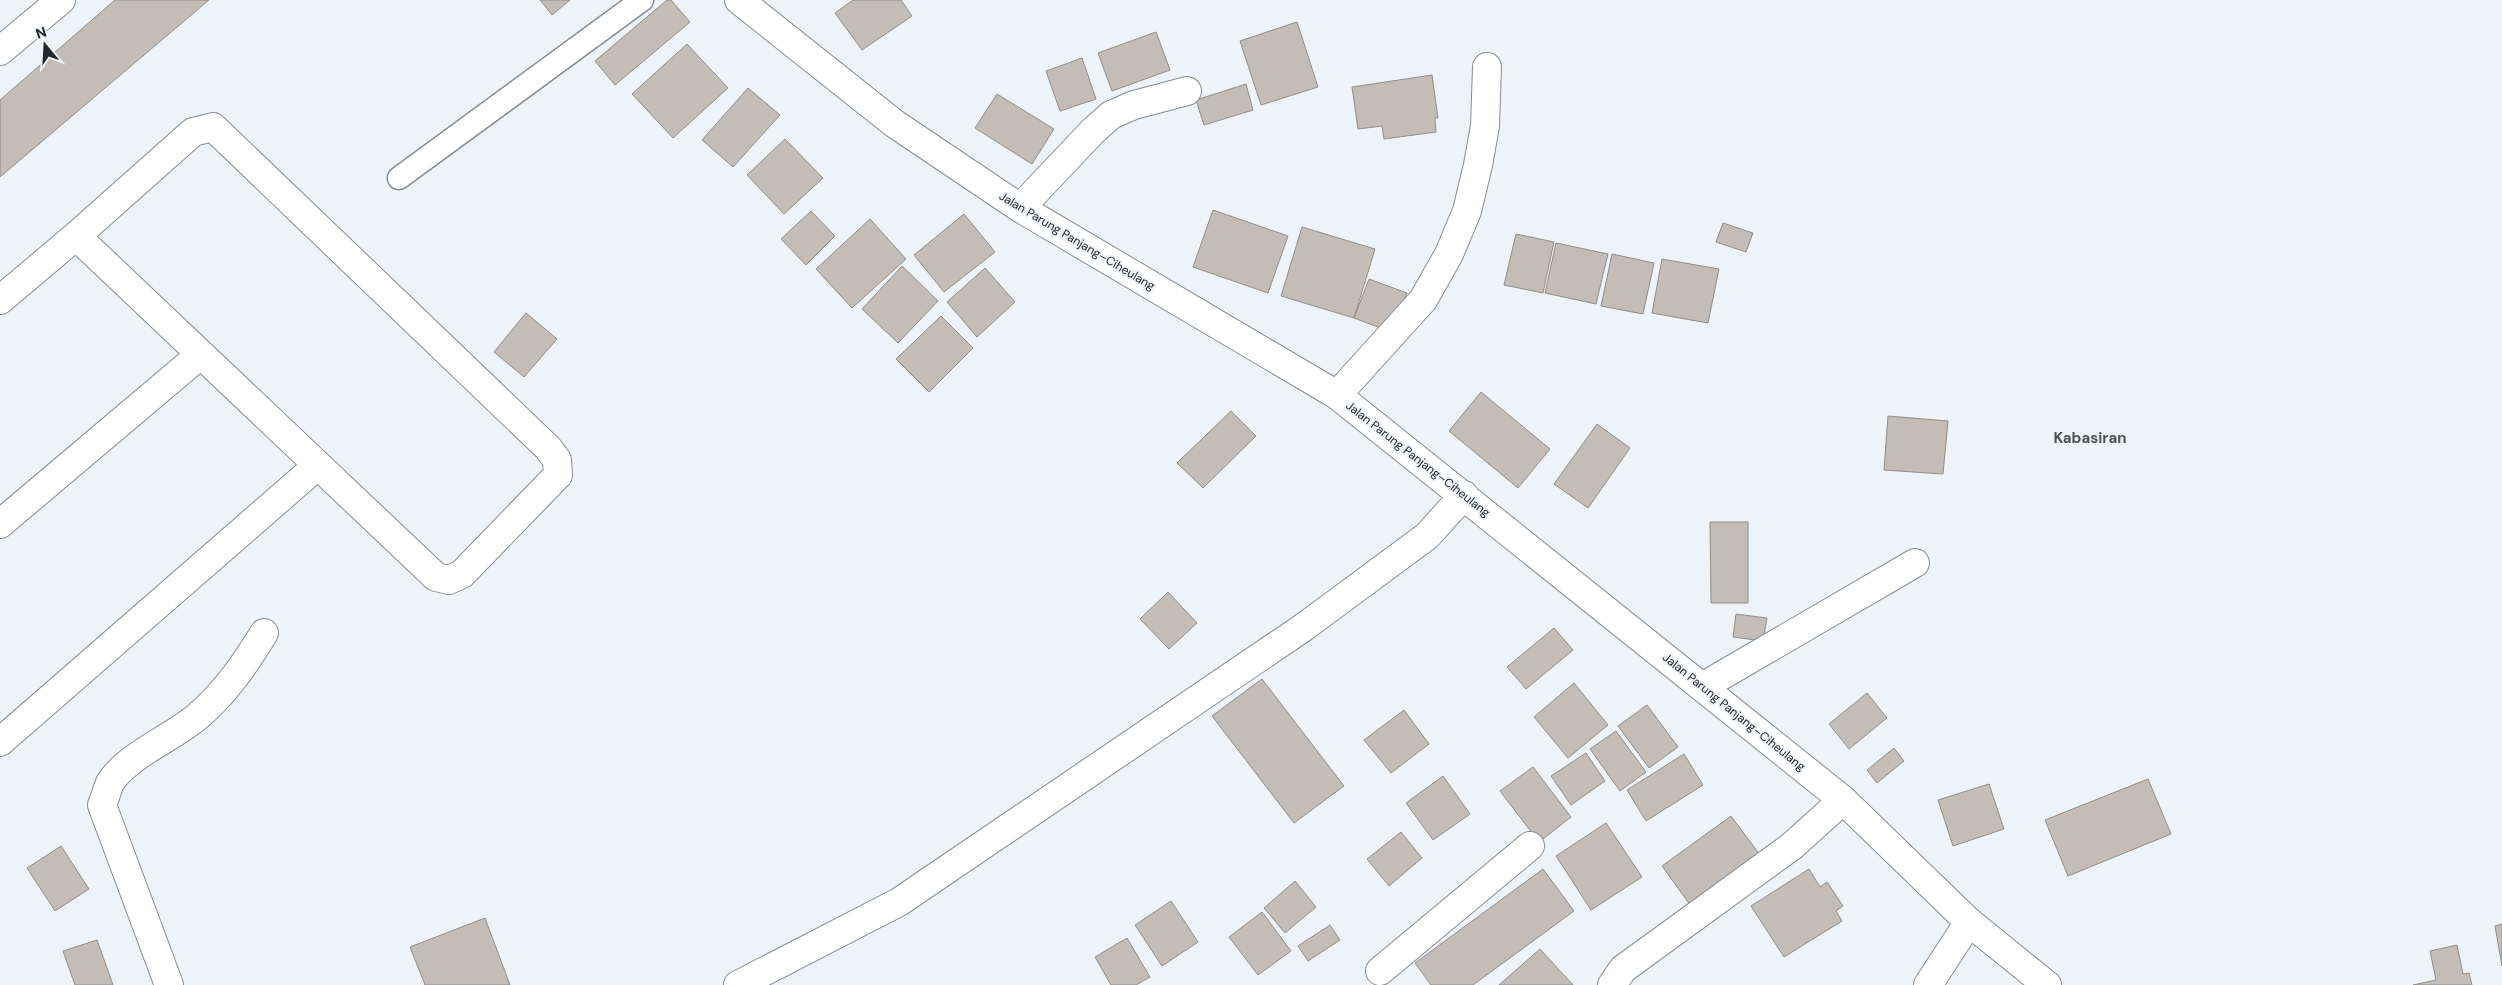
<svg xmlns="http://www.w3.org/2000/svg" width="2502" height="985" font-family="'DM Sans',sans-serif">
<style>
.building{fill:#c4bdb7;stroke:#938c87}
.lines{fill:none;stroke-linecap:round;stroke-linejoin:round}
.lane-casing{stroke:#878c92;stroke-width:25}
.street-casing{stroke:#878c92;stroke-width:30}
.secondary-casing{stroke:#878c92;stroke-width:30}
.lane{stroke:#fff;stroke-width:22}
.street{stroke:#fff;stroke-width:28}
.secondary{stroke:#fff;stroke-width:28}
.labels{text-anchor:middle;stroke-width:4;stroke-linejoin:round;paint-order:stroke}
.street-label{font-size:12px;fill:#25272a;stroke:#edf3f9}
.quarter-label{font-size:15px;font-weight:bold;fill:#4c5157;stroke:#edf3f9}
</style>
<rect width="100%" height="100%" fill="#edf3f9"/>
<path class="building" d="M115,0H209L0,177V100Z
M540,0H570L552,15Z
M667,0H671L690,22L615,85L595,61Z
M853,0H901L912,16L862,50L835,13Z
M1297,22L1318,87L1261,105L1240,41Z
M1156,32L1170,70L1112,91L1098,53Z
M687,44L728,88L673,138L632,94Z
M1082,58L1096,99L1060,111L1046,71Z
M1432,75L1438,118H1435L1436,132L1384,139L1382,126L1358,129L1352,87Z
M1246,84L1253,110L1204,125L1196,100Z
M748,88L780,115L733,167L702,140Z
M997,94L1054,129L1032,164L975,128Z
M785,139L823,178L784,214L747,175Z
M1213,210L1288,236L1268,293L1193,267Z
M811,211L835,236L806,265L781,239Z
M964,214L995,252L944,292L914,255Z
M870,219L906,259L852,308L816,269Z
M1723,223L1753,233L1746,252L1716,242Z
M1302,227L1375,249L1354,318L1281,296Z
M1516,234L1554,242L1543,293L1504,285Z
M1556,243L1608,254L1596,304L1545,293Z
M1612,254L1654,263L1643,314L1601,306Z
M1662,259L1719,269L1708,323L1652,313Z
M902,266L938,301L898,343L862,309Z
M985,268L1015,302L977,337L947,302Z
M1369,279L1407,293L1391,332L1354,318Z
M526,313L557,339L524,377L494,352Z
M941,316L973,348L929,392L896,359Z
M1481,392L1550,449L1518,488L1449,431Z
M1231,411L1256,436L1203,488L1177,463Z
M1888,416L1948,421L1943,474L1884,470Z
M1597,424L1630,448L1588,508L1554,484Z
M1710,522H1748V603H1711Z
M1168,592L1197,623L1169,649L1140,619Z
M1736,614L1767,618L1763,641L1733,637Z
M1554,628L1573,650L1526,689L1507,667Z
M1262,679L1344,786L1294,823L1212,716Z
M1574,683L1608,725L1568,758L1534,717Z
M1867,693L1887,718L1849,749L1829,724Z
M1647,705L1678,747L1649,768L1618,726Z
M1404,710L1429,744L1391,773L1364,740Z
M1616,731L1646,772L1620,791L1590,749Z
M1894,748L1904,761L1877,783L1867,770Z
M1586,753L1605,781L1571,805L1551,776Z
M1684,754L1703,785L1646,821L1627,790Z
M1533,767L1571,817L1539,842L1500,791Z
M1443,776L1470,814L1433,840L1406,803Z
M2148,779L2171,834L2068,876L2045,820Z
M1989,784L2004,829L1953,846L1938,800Z
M1731,816L1766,863L1696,913L1662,866Z
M1606,823L1642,877L1591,910L1556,856Z
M1401,832L1422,858L1389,886L1367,859Z
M61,846L89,889L55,911L27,868Z
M1543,869L1574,911L1473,985H1431L1415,963Z
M1809,869L1820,887L1827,882L1843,906L1836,911L1842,921L1784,957L1751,906Z
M1295,881L1316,907L1285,933L1264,908Z
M1171,901L1198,942L1162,966L1135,925Z
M1262,912L1291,951L1258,975L1229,937Z
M485,918L510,985H425L410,947Z
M2502,924V966L2495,926Z
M1330,925L1340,940L1308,961L1298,946Z
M1127,938L1150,977L1136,985H1111L1095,957Z
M97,940L113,985H75L63,951Z
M2457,945L2463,974L2469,973L2472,985H2413L2436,980L2430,951Z
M1540,949L1573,985H1499Z"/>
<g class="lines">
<g class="lane-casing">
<path id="lane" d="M399,178L642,0"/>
</g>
<g class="street-casing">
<path id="street" d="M0,51L61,0
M1020,208L1093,131L1111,115L1134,105L1187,91
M0,300L76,236L193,132L213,127L548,448L557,460L558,475L462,574L449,580L436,577L76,236
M1337,395L1423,300L1449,254L1467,211L1478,165L1485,126L1487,67
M0,524L200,355
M1702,687L1915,563
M0,742L317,466
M1380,971L1530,846
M169,985L102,805C105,798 107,790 110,783C126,756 174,737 198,716C226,692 245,664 264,633
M738,985L899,902L1304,627L1427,536L1464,495
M1612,985L1623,969L1792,846L1843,800
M1928,985L1969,922"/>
</g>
<g class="secondary-casing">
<path id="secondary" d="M739,0L895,124L1020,208L1337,395L1843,800L1969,922L2047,985"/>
</g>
<use href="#lane" class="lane"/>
<use href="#street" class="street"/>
<use href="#secondary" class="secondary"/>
</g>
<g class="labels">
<g class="street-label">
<text transform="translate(1077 241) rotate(31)" y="4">Jalan Parung Panjang–Ciheulang</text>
<text transform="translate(1418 459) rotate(38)" y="4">Jalan Parung Panjang–Ciheulang</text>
<text transform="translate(1734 712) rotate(39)" y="4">Jalan Parung Panjang–Ciheulang</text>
</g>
<g class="quarter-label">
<text x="2090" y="443">Kabasiran</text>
</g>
</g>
<g transform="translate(45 45) rotate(342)" stroke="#edf3f9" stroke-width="4" paint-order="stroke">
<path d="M0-4L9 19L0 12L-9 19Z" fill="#25272a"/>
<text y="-8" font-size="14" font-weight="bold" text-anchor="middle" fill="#25272a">N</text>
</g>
</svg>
